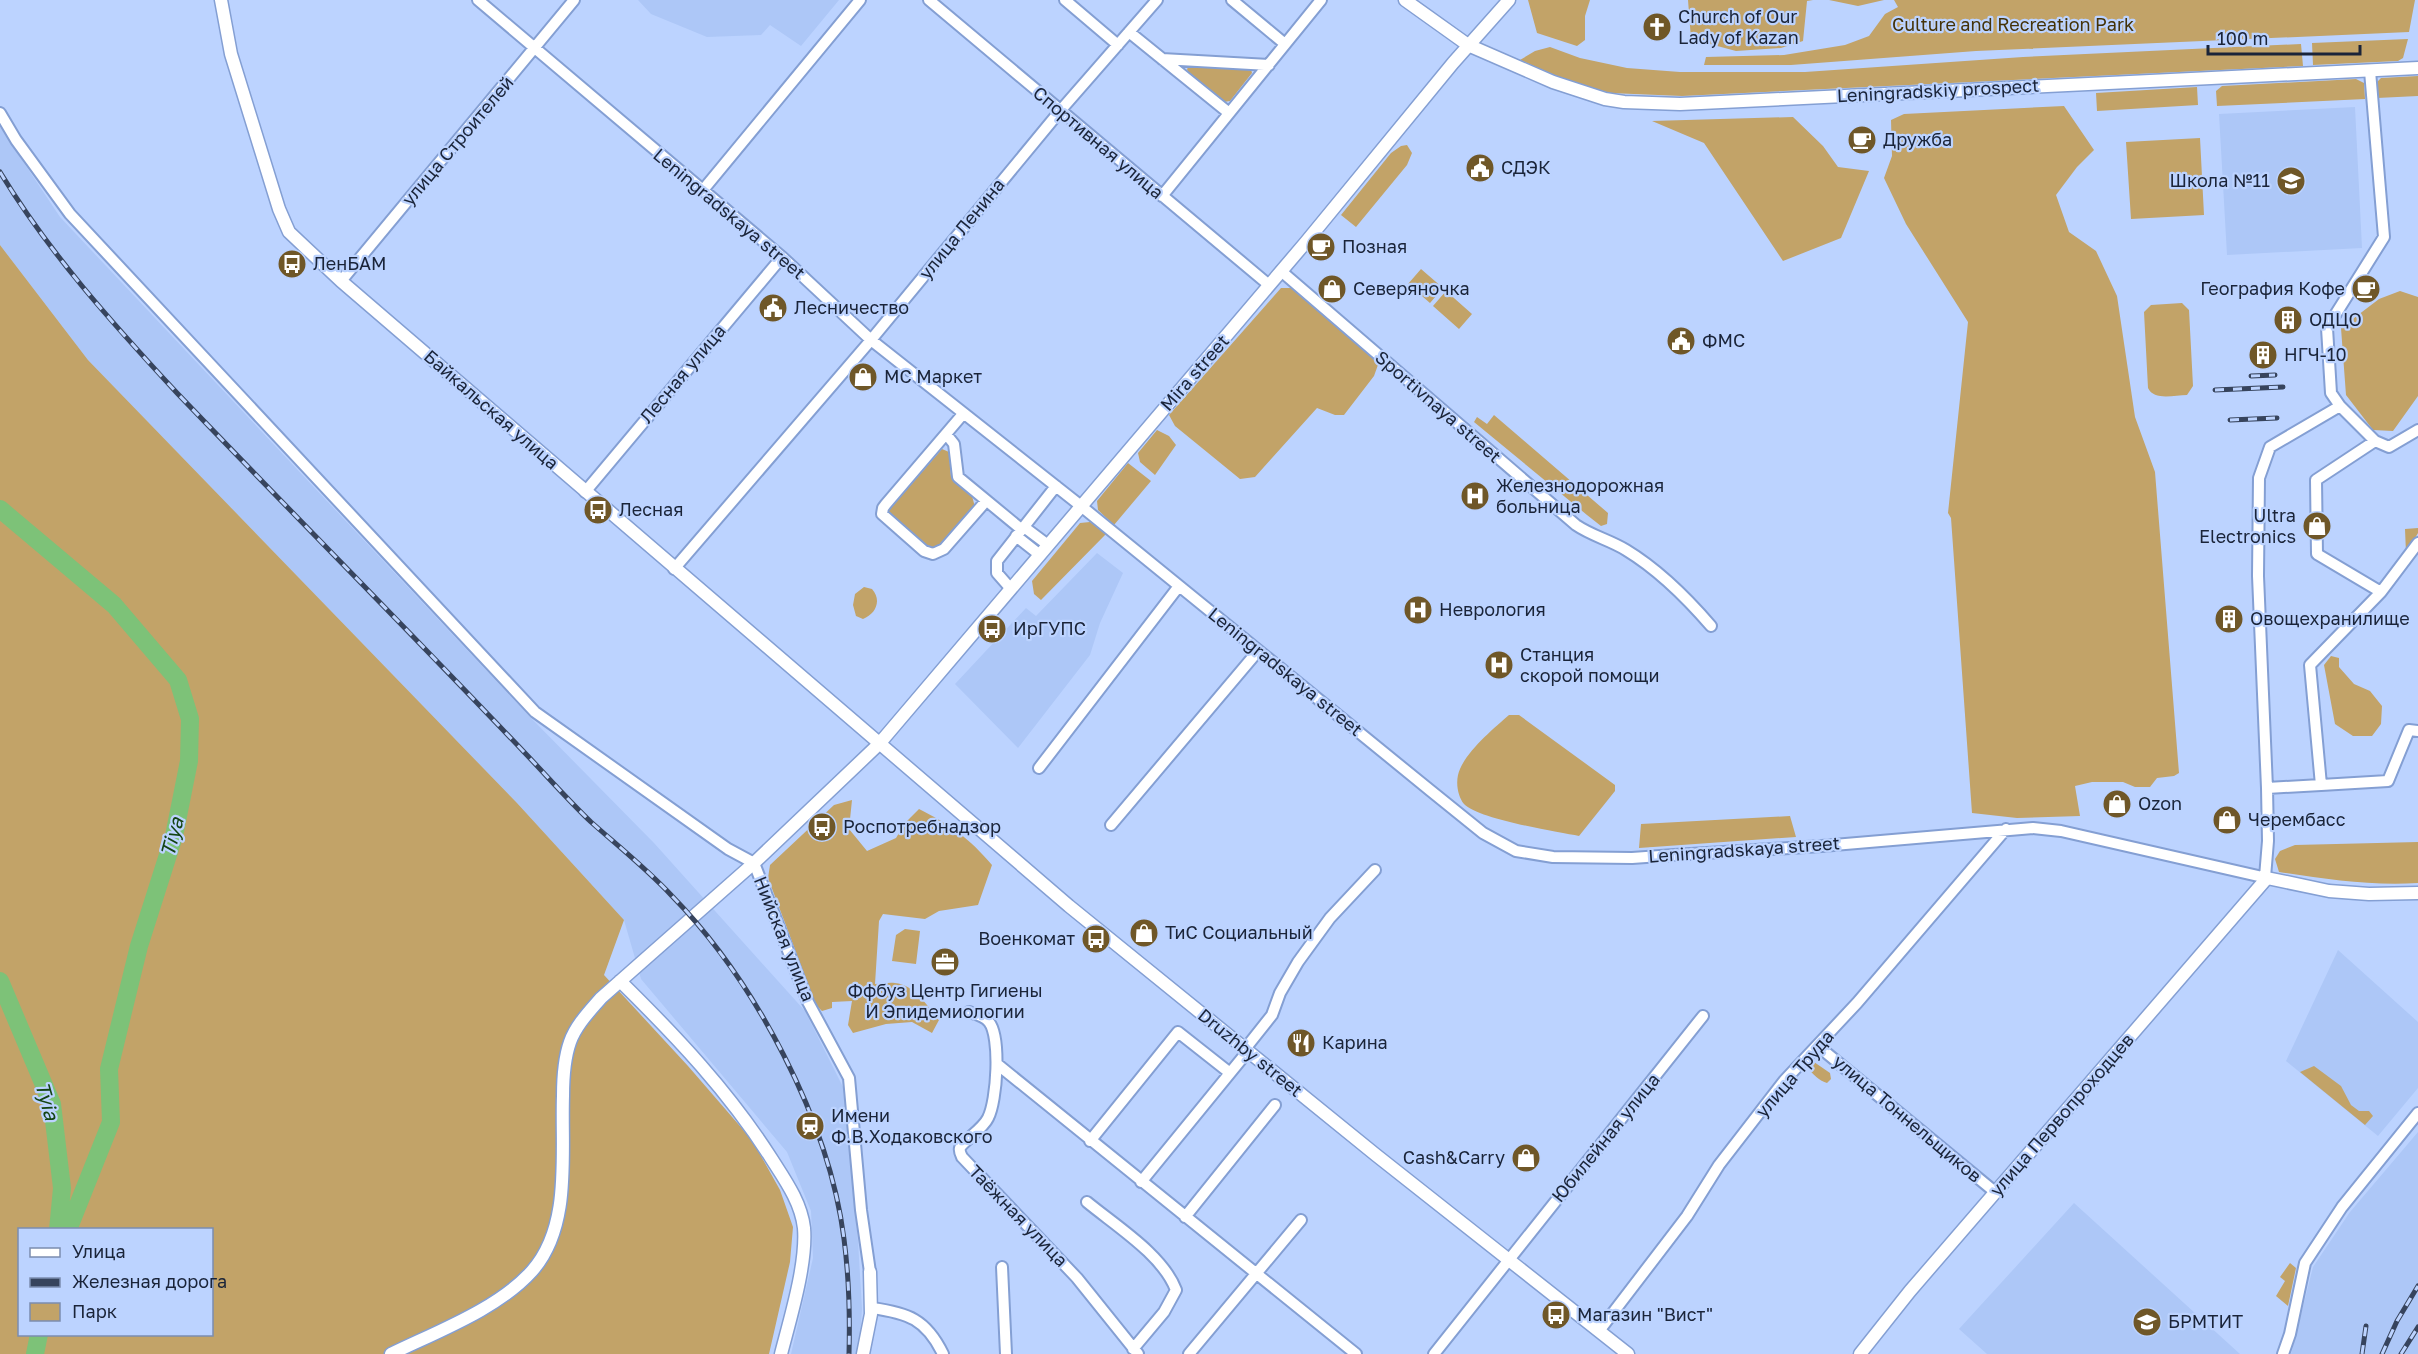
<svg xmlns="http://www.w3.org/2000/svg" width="2418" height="1354" font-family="'Golos Text',sans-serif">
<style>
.built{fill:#adc7f7}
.green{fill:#c2a368;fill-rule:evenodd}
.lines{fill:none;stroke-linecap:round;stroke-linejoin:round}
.river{stroke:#7dc278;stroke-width:18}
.minor-casing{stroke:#849fd3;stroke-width:14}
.tertiary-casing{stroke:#849fd3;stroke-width:15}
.minor{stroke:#fff;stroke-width:10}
.tertiary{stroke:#fff;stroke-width:12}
.rail-casing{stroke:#37445d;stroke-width:5}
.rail{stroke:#bcd3ff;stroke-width:3;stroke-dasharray:9;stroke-linecap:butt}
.labels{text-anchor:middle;stroke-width:4.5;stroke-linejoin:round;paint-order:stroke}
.poi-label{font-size:18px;fill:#1a2439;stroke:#bcd3ff;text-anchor:start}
.park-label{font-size:18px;fill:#443207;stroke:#bcd3ff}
.street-label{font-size:18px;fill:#1a2439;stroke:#bcd3ff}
.water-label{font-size:20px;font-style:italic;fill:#144413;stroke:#bcd3ff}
</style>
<rect width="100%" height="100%" fill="#bcd3ff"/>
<path class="built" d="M638,0H839L801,46L770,25L761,35L707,37L651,14Z
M2355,107L2362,248L2227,255L2219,114Z
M0,127L60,217L530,717L654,843L805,1011L843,1087L858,1241L862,1309L859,1354H791L813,1258L811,1211L787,1152L641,979L624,920L517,803L88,360L0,245Z
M1097,553L1123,573L1100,623L1090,655L1018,748L955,684L1026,608L1036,616Z
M2338,950L2418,1022V1088L2378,1136L2286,1061Z
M2418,1132V1354H2291L2313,1267L2350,1212Z
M2074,1203L2085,1213L2240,1354H1987L1959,1329Z"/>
<path class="green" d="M1528,0H1590L1585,16V40L1577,46L1537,33Z
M1688,0H1813L1807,1L1803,41L1781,48L1736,51L1691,39Z
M1829,0H1884L1858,6Z
M1894,0H2415L2409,32L1976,51L1791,65H1704L1706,57L1784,55L1845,45L1869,36L1885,14L1898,7Z
M2408,39L2403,58L2398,61L2313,65L2312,43Z
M2301,44L2303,66L1682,96L1610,93L1566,80L1520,60L1535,51L1550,47L1580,58L1627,68L1680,72H1805L2023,57Z
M1190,65L1251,69L1252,73L1230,101L1224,102L1189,75L1187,69Z
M2418,76V96L2377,98L2376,83L2381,78Z
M2356,79L2364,83L2365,99L2217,106L2216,91L2222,86Z
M2197,87L2198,105L2097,111L2096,93Z
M2064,106L2094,150L2077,167L2056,195L2069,232L2096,251L2117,296L2135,417L2155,472L2179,773L2174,776L2157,778L2150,787H2135L2123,782H2092L2075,786L2080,816L2017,818L1972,813L1951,518L1948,513L1968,322L1906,224L1884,178L1892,156L1891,120L1904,114Z
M1793,117L1823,146L1838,167L1869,171L1841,238L1783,261L1704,143L1652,121Z
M2200,138L2204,215L2131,219L2126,142Z
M1407,145L1412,153L1407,165L1356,227L1341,215L1391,153L1401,146Z
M0,245L88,360L517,803L624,920L604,975L688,1066L752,1140L780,1190L793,1227L790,1262L769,1354H0ZM20,1230H212V1334H20Z
M1421,269L1443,288L1430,303L1408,284Z
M1281,288H1292L1379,362L1374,376L1344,415H1335L1317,408L1255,477L1240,479L1175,426L1169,415Z
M1446,291L1472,314L1459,329L1433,306Z
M2400,291L2418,297V396L2393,431L2373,430L2346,395L2341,328L2379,299Z
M2182,303L2189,310L2193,386L2187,395C2174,395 2154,401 2148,388L2144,312L2151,305Z
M1494,415L1608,513L1607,524L1601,526L1587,515L1474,422L1477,417L1487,424Z
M1157,430L1169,436L1176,445L1155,475L1140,462L1138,453Z
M942,449L949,452L951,477L972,496L975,507L940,547L927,548L888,514V511Z
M1128,463L1151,481L1114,525L1098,510L1097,501Z
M1090,522L1106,534L1041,600L1034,594L1032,581L1080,523Z
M2418,528V533L2406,553L2405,529Z
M864,587L872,589C882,600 876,614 863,619L856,616L853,605L855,594Z
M2331,656L2339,658V667L2354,684L2370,691L2382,706L2381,724L2372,736H2353L2335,724L2324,665Z
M1509,715H1519L1615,785V791L1579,836C1557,832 1478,819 1464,804C1457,795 1455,780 1460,769C1468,750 1494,728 1509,715Z
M852,800L849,829L867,851L896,838L905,823L919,809C951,825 969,838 992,865L978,905L939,911L925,919L883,914L879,921L875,984C881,984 889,982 895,983C915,985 927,1006 939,1020L932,1033L912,1022L886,1024L853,1033L848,1025L852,1001L832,1002V1008L822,1011L816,1005L768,878L770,865L834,805Z
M1790,816L1796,837L1639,848L1641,824Z
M2418,842V883C2371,886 2325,879 2279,872L2275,859L2280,851L2295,845Z
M905,929L920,931L916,964L892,961L896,935Z
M1814,1062L1830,1073L1831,1079L1827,1083C1820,1081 1812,1074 1808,1068Z
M2314,1066L2341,1086L2351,1105L2359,1111H2369L2373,1116L2365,1125L2300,1072Z
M2290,1263L2296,1268L2288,1306L2276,1296L2285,1281L2280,1277Z"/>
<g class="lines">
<path class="river" d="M0,509L114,605L178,680L190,719L189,761L174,836L139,946L109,1069L111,1122L68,1230
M0,981L52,1104L62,1188L58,1230
M35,1354L39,1334"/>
<g class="minor-casing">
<path id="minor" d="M478,0L782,257L871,340L1081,506L1431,791L1483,833L1516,851L1553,857L1632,858L1674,855L1822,846L2033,828L2061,831L2267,878
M929,0L1269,285
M1065,0L1118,45
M1232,0L1285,44
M1129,32L1229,113
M1162,59L1269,65
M2370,71L2384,237L2327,328L2331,393L2340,406L2375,441L2316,480L2317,554L2381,592L2310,665L2321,785L2388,781L2409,730L2418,731
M0,113L16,140L70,214L535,712L728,849L754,863L808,1002L849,1078L861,1210L870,1272
M703,190L860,0
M1162,196L1321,0
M1281,271L1576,525C1592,536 1610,540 1626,550C1659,570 1686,597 1711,626
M341,281L574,0
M963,414L886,504L883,508L882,514L924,551L933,554L944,549L986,501
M946,434L954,444L958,477L1021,529
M2375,441L2389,447L2418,430
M585,492L782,257
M1024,527L1048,545
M1016,536L1040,555
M674,569L871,340L1060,111L1157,0
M1011,589L997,573V561L1056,486
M2381,592L2418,543
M1039,768L1179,586
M2267,788L2321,785
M1111,825L1258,651
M2265,877L2268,841L2267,788L2258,576L2259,478L2270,447L2340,406
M969,1012C975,1014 985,1016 989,1022C1001,1037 997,1101 988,1118C983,1129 962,1142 960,1148C959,1151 961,1155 962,1157L1077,1278L1138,1354
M1818,1046L1995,1192
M1245,1049L1272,1015L1280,993L1298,962L1330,918L1375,870
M997,1064L1356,1354
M1090,1141L1178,1032L1230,1073
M1141,1182L1248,1051
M1087,1202C1116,1226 1163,1255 1176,1290L1164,1312L1133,1349
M1185,1217L1275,1105
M1002,1267L1006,1354
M872,1308C908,1313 926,1319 943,1354
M1599,1331L1687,1216L1719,1165L1784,1081L1857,1003L2006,829
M1189,1354L1301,1220
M1434,1354L1703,1016
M2283,1354L2290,1334L2305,1263L2342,1207L2418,1113"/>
</g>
<g class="tertiary-casing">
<path id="tertiary" d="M221,0L231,54L279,209L289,232L341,281L1069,906L1376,1155L1628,1354
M1405,0L1468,45L1553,82L1605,99L1624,102L1680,104L2418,68
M620,981C676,1036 729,1092 771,1158C785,1180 801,1202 804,1228C807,1264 790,1319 781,1354
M391,1354C436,1332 498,1309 532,1271C572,1226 561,1153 563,1096C563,1079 564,1059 570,1042C576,1025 589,1012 601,998L754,863L879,744L1306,242L1453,63L1509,0
M863,1354L871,1314L870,1272
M1860,1354L1910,1291L2267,878L2329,891L2369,894L2418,893"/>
</g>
<use href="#minor" class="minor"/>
<use href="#tertiary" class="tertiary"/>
<g class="rail-casing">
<path id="rail" d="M0,172C49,253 113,324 177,393C292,513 409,631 524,752C546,775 568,800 591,822C618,846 647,869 672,896C755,981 829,1120 844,1239C849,1277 850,1316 849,1354
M2251,376L2275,375
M2215,390L2283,387
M2230,420L2277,418
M2362,1354L2366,1326
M2382,1354L2397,1321L2418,1286
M2401,1354L2418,1327"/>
</g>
<use href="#rail" class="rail"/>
</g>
<defs>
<g id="church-disc" transform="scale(1.5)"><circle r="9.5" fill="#6f5728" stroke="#bcd3ff"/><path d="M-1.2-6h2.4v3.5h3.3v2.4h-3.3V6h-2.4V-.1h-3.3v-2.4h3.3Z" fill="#fff"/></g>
<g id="cafe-disc" transform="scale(1.5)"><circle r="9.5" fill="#6f5728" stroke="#bcd3ff"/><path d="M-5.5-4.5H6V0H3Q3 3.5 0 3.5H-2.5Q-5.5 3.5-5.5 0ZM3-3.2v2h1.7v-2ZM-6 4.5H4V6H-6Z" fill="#fff"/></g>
<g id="civic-disc" transform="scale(1.5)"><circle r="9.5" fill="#6f5728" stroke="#bcd3ff"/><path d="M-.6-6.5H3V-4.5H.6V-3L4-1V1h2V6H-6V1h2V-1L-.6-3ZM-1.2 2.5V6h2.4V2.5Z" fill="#fff"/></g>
<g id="school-disc" transform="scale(1.5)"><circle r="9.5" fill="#6f5728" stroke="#bcd3ff"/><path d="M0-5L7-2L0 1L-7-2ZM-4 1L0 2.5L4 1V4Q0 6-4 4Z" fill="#fff"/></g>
<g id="bus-disc" transform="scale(1.5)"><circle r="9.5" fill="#6f5728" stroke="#bcd3ff"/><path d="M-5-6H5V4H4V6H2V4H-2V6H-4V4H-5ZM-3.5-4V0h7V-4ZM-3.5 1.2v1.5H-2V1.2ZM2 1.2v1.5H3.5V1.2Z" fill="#fff"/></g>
<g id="shop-disc" transform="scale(1.5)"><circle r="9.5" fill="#6f5728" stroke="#bcd3ff"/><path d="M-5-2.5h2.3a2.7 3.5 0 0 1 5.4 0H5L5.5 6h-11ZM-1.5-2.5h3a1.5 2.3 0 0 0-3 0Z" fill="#fff"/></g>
<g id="building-disc" transform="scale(1.5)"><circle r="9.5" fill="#6f5728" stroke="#bcd3ff"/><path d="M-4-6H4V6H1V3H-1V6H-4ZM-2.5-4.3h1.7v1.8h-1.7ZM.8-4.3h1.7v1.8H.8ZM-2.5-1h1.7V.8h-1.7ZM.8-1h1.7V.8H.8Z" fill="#fff"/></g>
<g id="hospital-disc" transform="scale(1.5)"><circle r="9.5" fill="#6f5728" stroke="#bcd3ff"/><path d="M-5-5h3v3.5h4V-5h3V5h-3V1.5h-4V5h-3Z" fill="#fff"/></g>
<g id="office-disc" transform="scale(1.5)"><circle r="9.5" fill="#6f5728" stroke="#bcd3ff"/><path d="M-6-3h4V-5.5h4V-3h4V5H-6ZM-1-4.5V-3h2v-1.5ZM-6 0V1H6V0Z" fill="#fff"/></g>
<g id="restaurant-disc" transform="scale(1.5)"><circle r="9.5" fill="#6f5728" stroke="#bcd3ff"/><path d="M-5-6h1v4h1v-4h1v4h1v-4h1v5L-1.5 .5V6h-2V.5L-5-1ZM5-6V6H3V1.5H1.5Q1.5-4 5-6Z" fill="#fff"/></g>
<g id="station-disc" transform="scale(1.5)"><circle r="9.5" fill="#6f5728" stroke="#bcd3ff"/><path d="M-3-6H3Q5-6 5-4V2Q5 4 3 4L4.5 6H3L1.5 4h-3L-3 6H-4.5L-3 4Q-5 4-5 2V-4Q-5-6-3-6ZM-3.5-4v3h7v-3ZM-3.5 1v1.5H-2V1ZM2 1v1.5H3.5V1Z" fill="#fff"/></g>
<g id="university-disc" transform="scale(1.5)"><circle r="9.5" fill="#6f5728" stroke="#bcd3ff"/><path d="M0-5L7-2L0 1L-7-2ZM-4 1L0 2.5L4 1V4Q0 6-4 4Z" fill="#fff"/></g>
</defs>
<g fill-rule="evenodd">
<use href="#church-disc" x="1657" y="27"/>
<use href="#cafe-disc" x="1862" y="140"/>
<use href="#civic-disc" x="1480" y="168"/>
<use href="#school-disc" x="2291" y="181"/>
<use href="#cafe-disc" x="1321" y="247"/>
<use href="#bus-disc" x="292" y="264"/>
<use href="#shop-disc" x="1332" y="289"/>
<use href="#cafe-disc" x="2366" y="289"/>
<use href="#civic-disc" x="773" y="308"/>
<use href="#building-disc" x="2288" y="320"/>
<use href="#civic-disc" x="1681" y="341"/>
<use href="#building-disc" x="2263" y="355"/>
<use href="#shop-disc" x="863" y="377"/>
<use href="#hospital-disc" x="1475" y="496"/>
<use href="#bus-disc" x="598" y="510"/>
<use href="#shop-disc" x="2317" y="526"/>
<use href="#hospital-disc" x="1418" y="610"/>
<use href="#building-disc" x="2229" y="619"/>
<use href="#bus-disc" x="992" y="629"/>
<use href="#hospital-disc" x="1499" y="665"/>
<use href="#shop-disc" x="2117" y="804"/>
<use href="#shop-disc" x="2227" y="820"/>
<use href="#bus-disc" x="822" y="827"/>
<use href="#shop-disc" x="1144" y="933"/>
<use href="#bus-disc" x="1096" y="939"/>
<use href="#office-disc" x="945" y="962"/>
<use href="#restaurant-disc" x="1301" y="1043"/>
<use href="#station-disc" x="810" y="1126"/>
<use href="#shop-disc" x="1526" y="1158"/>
<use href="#bus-disc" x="1556" y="1315"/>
<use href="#university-disc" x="2147" y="1322"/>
</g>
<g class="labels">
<g class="poi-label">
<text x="1678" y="23">Church of Our<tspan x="1678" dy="21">Lady of Kazan</tspan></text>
<text x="1883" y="146">Дружба</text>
<text x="1501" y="174">СДЭК</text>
<text x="2270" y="187" text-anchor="end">Школа №11</text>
<text x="1342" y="253">Позная</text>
<text x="313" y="270">ЛенБАМ</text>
<text x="1353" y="295">Северяночка</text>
<text x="2345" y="295" text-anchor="end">География Кофе</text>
<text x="794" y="314">Лесничество</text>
<text x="2309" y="326">ОДЦО</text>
<text x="1702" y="347">ФМС</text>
<text x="2284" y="361">НГЧ-10</text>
<text x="884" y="383">МС Маркет</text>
<text x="1496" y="492">Железнодорожная<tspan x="1496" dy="21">больница</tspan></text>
<text x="619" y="516">Лесная</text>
<text x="2296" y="522" text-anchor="end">Ultra<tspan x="2296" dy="21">Electronics</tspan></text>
<text x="1439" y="616">Неврология</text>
<text x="2250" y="625">Овощехранилище</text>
<text x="1013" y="635">ИрГУПС</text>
<text x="1520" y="661">Станция<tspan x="1520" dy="21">скорой помощи</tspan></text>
<text x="2138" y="810">Ozon</text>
<text x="2248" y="826">Черембасс</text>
<text x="843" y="833">Роспотребнадзор</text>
<text x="1165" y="939">ТиС Социальный</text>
<text x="1075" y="945" text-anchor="end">Военкомат</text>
<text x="945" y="997" text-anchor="middle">Ффбуз Центр Гигиены<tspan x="945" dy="21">И Эпидемиологии</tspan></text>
<text x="1322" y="1049">Карина</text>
<text x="831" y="1122">Имени<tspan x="831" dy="21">Ф.В.Ходаковского</tspan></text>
<text x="1505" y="1164" text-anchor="end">Cash&amp;Carry</text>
<text x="1577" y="1321">Магазин "Вист"</text>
<text x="2168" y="1328">БРМТИТ</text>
</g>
<g class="park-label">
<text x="2013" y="31">Culture and Recreation Park</text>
</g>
<g class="street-label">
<text transform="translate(1938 91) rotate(-3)" y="6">Leningradskiy prospect</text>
<text transform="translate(458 141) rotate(-50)" y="6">улица Строителей</text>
<text transform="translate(1098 143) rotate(40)" y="6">Спортивная улица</text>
<text transform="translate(729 214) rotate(40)" y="6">Leningradskaya street</text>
<text transform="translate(962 229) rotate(-51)" y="6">улица Ленина</text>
<text transform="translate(1195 373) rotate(-49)" y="6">Mira street</text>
<text transform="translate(683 374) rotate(-50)" y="6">Лесная улица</text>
<text transform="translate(1438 407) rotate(41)" y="6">Sportivnaya street</text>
<text transform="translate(491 410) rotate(41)" y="6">Байкальская улица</text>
<text transform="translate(1285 672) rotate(39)" y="6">Leningradskaya street</text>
<text transform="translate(1744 850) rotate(-4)" y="6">Leningradskaya street</text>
<text transform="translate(784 939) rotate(68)" y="6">Нийская улица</text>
<text transform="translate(1250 1053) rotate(39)" y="6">Druzhby street</text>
<text transform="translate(1795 1074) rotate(-49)" y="6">улица Труда</text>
<text transform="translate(2062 1115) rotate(-49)" y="6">улица Первопроходцев</text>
<text transform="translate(1907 1119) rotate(40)" y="6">улица Тоннельщиков</text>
<text transform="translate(1606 1138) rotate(-51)" y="6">Юбилейная улица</text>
<text transform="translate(1018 1216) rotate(46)" y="6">Таёжная улица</text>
</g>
<g class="water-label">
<text transform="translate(172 837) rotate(-75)" y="7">Tiya</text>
<text transform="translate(47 1101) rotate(74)" y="7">Tyia</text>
</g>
</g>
<rect x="18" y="1228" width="195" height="108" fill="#bcd3ff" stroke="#7b8db0" stroke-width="1.5"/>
<rect x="30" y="1248" width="30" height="9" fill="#ffffff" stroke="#7b8db0" stroke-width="1.5"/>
<text x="72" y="1258" font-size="18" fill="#1a2439">Улица</text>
<rect x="30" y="1278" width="30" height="9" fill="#37445d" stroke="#7b8db0" stroke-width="1.5"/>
<text x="72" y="1288" font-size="18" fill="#1a2439">Железная дорога</text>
<rect x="30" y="1303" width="30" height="18" fill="#c2a368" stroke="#7b8db0" stroke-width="1.5"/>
<text x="72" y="1318" font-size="18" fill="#1a2439">Парк</text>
<path d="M2208 45v9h152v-9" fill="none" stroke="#1a2439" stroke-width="3"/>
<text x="2217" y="45" font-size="18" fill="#1a2439" stroke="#bcd3ff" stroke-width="4.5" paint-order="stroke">100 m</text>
</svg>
